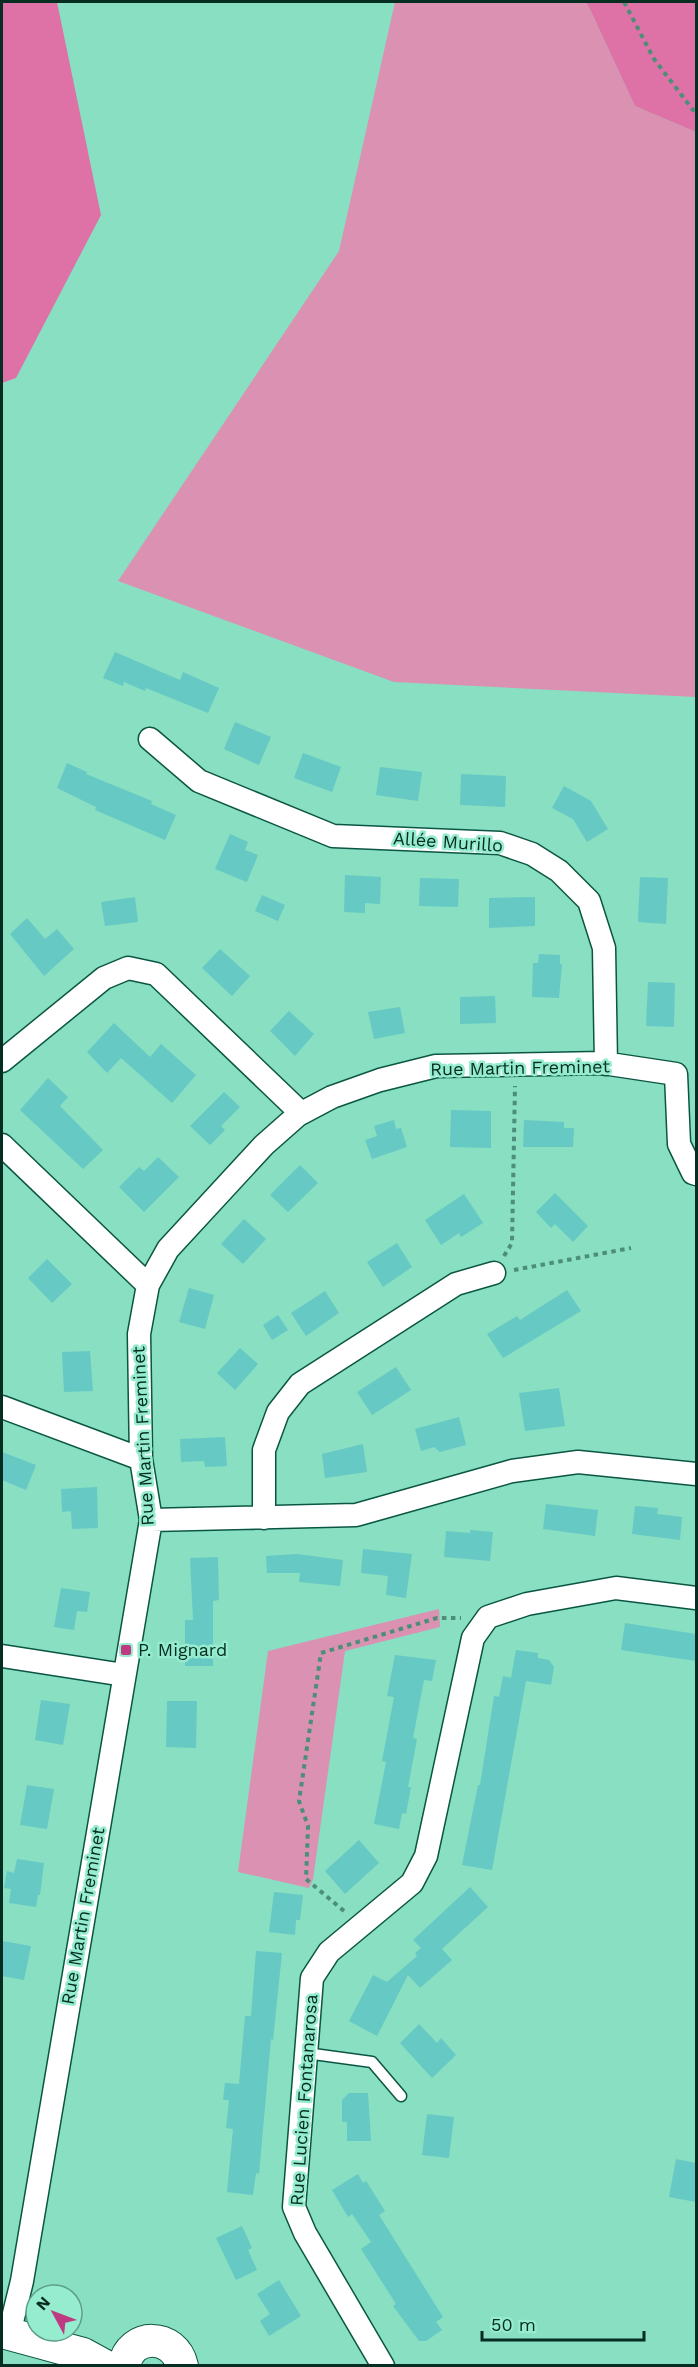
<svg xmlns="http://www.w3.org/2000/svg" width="698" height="2367" font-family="'Work Sans',sans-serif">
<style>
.green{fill:#db91b2}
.forest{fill:#de71a6}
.building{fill:#66c9c4}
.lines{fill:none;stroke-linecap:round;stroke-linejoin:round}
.lane-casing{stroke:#0b5643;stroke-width:13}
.street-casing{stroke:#0b5643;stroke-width:25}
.secondary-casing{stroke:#0b5643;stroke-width:34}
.path{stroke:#4d8e79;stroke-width:4;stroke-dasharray:4.5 4.5;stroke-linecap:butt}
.lane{stroke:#fff;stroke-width:10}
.street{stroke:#fff;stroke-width:22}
.secondary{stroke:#fff;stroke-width:32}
.poi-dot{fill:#be3b82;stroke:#95eccf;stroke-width:2}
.labels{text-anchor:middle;stroke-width:5;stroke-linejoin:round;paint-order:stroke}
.street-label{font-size:18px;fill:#062d22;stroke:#95eccf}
.poi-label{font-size:18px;fill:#062d22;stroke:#95eccf;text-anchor:start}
</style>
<rect width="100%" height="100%" fill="#88dfc2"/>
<path class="green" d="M395,2H584L588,5L635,106L696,132V697L394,682L118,581L339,251Z
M439,1609L440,1627L345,1651L313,1879L309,1888L238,1872L268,1651Z"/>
<path class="forest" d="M2,2H57L101,215L16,378L2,383Z
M584,2H696V132L635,106L588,5Z"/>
<path class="building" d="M115,652L180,680L183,672L219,688L208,713L146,688L145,691L124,682L123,686L103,678Z
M235,722L271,737L259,765L224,749Z
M303,753L341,767L332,792L294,778Z
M67,763L87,772L86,774L152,801L151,804L176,815L165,840L95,810L96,807L57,788Z
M380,767L422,772L418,801L376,795Z
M461,774L506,776L505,807L460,805Z
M564,786L591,801L608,829L587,842L573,819L552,808Z
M230,834L248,842L245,850L258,855L247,882L215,869Z
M345,875L381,877L380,904L365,903V913L344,912Z
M640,877L668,878L666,924L638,922Z
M420,878L459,879L458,907L419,906Z
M262,895L285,905L278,921L255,911Z
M135,897L138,922L105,926L101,902Z
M535,897V926L489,928V898Z
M27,918L45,939L57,929L74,949L44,976L10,934Z
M220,949L250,976L232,996L202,968Z
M539,954L560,955V964H562L559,998L532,997L533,963H538Z
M648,982L675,983L674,1027L646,1026Z
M495,996L496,1023L460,1024V997Z
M400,1007L405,1033L374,1039L368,1012Z
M289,1011L314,1034L295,1056L270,1031Z
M114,1023L150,1057L161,1044L196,1075L172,1103L121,1058L107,1073L87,1052Z
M48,1078L68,1097L60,1106L103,1150L83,1169L20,1110Z
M224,1092L240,1107L221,1126L225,1130L210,1145L190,1126Z
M451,1110L491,1111V1148L450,1147Z
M394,1120L396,1129L401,1128L407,1147L372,1159L365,1140L377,1136L374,1126Z
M524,1120L564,1122V1128H574L573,1147H523Z
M158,1157L179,1177L144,1212L119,1187L139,1167L144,1171Z
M300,1165L318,1183L288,1212L270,1195Z
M555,1193L588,1226L573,1242L555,1224L551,1228L536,1212Z
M464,1194L483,1223L461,1237L459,1233L441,1245L425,1220Z
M244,1219L266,1239L243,1264L221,1244Z
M397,1243L412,1267L383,1287L367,1262Z
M47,1259L72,1284L52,1303L28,1278Z
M189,1288L214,1295L205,1329L179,1322Z
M567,1290L581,1311L503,1358L487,1334L517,1316L520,1320Z
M325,1291L339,1313L306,1336L291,1313Z
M278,1315L288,1330L272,1340L263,1325Z
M240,1348L258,1364L235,1390L217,1373Z
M90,1351L93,1391L64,1392L62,1352Z
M396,1367L411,1390L372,1415L357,1392Z
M559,1388L565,1426L525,1431L519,1393Z
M459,1417L466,1445L440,1452L434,1447L421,1451L415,1429Z
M225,1437L227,1466L205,1467L204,1461L181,1462L180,1439Z
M363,1444L367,1472L325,1478L322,1454Z
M2,1452L36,1465L26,1490L2,1480Z
M97,1487L98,1528L72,1529L71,1511L62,1512L61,1489Z
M546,1504L598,1510L595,1536L543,1529Z
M635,1506L658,1508L657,1514L682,1517L680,1540L632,1534Z
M470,1530L493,1532L490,1561L444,1557L446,1531L470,1533Z
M363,1549L412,1554L406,1598L386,1595L388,1576L361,1573Z
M297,1554L343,1560L340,1586L299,1582L300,1573H267L266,1556Z
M218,1557L219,1600L213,1601V1666H185V1620H193L190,1558Z
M61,1588L90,1592L87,1612L77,1611L74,1630L54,1627Z
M625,1623L696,1634V1661L621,1650Z
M516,1650L538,1653V1658L549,1660L554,1667L551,1685L520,1680L526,1681L492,1870L462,1865L478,1785H480L494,1696L499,1697L503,1676L511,1678Z
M395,1655L436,1660L432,1681L424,1680L413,1738L417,1739L408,1787H411L406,1814L402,1813L399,1829L374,1824L386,1762L382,1761L394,1697L387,1696Z
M41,1700L70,1704L63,1745L35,1740Z
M167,1701H197L196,1748L166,1747Z
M27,1785L54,1789L47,1829L20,1825Z
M359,1840L379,1863L345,1894L325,1871Z
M17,1859L44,1863L40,1895H38L36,1907L9,1903L11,1889L4,1888L7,1871L14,1873Z
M470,1887L488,1907L442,1949L452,1960L420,1988L408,1975L377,2036L349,2021L373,1975L387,1982L417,1956L415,1953L421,1948L413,1940Z
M274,1892L303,1895L300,1920H296L295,1935L269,1932Z
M2,1941L31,1946L24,1980L2,1976Z
M256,1951L282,1953L273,2040L271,2039L259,2174L256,2173L253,2195L227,2192L233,2129L226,2128L229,2100H223L225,2083L239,2084L245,2016H251Z
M419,2024L437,2043L441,2038L456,2055L432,2078L400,2043Z
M349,2093H368L371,2141H347V2122H342V2100Z
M427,2114L454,2117L449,2158L422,2155Z
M676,2159L696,2163V2202L669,2197Z
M358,2174L363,2183L366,2181L385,2211L379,2215L443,2317L436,2322L442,2330L426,2341H419L393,2306L396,2304L361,2249L371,2242L352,2214L348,2217L332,2190Z
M242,2226L252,2248L248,2250L257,2270L236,2280L216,2238Z
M279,2280L301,2316L269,2336L260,2321L270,2314L257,2294Z"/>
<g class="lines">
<g class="lane-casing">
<path id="lane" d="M306,2053L372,2062L401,2096"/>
</g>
<g class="street-casing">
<path id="street" d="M150,739L199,781L333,836L500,843L532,854L559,871L589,901L604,948L606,1064
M2,1061L104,978L128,968L156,974L301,1113
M2,1145L148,1285
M2,1407L141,1459
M264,1518V1450L278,1412L300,1384L456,1284L494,1273
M151,1520L356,1515L512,1471L578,1462L696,1474
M2,1656L124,1675
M9,2334L22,2281L151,1520L141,1459L139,1334L148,1285L168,1249L264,1145L298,1115L332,1097L380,1080L436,1066L603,1063L676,1074L679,1144L693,1173L696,1174
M383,2366L305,2233L294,2207L312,1978L329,1952L412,1883L426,1856L473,1638L488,1617L527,1604L616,1588L696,1598"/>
</g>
<g class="secondary-casing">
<path id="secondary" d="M2,2332L83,2354L105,2366
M124,2366C130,2332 175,2333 182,2366"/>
</g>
<path class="path" d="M624,2L654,59L693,110L696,111
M504,1256L512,1243L515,1086
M514,1270L631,1248
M344,1911L306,1879L308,1826L299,1801L321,1653L437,1618H461"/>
<use href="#lane" class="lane"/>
<use href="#street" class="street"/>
<use href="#secondary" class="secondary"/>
</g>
<rect class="poi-dot" x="120" y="1644" width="12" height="12" rx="3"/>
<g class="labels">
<g class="street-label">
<text transform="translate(448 842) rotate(4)" y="6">Allée Murillo</text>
<text transform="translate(520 1068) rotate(-1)" y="6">Rue Martin Freminet</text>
<text transform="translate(143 1436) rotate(-93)" y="6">Rue Martin Freminet</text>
<text transform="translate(83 1916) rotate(-80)" y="6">Rue Martin Freminet</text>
<text transform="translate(304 2100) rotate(-86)" y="6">Rue Lucien Fontanarosa</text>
</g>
<g class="poi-label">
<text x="138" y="1656">P. Mignard</text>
</g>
</g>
<rect width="698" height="2367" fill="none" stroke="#062d22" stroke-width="6"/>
<g transform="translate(54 2313) rotate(311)"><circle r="28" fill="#95eccf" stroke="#5ca08a" stroke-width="1.5"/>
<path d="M0-4.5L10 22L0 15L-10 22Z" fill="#be3b82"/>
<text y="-9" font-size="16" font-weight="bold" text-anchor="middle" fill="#062d22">N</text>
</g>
<path d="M482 2331v9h162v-9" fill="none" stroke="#062d22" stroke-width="3"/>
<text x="491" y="2331" font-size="18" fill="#062d22" stroke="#95eccf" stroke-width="4.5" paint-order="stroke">50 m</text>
</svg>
